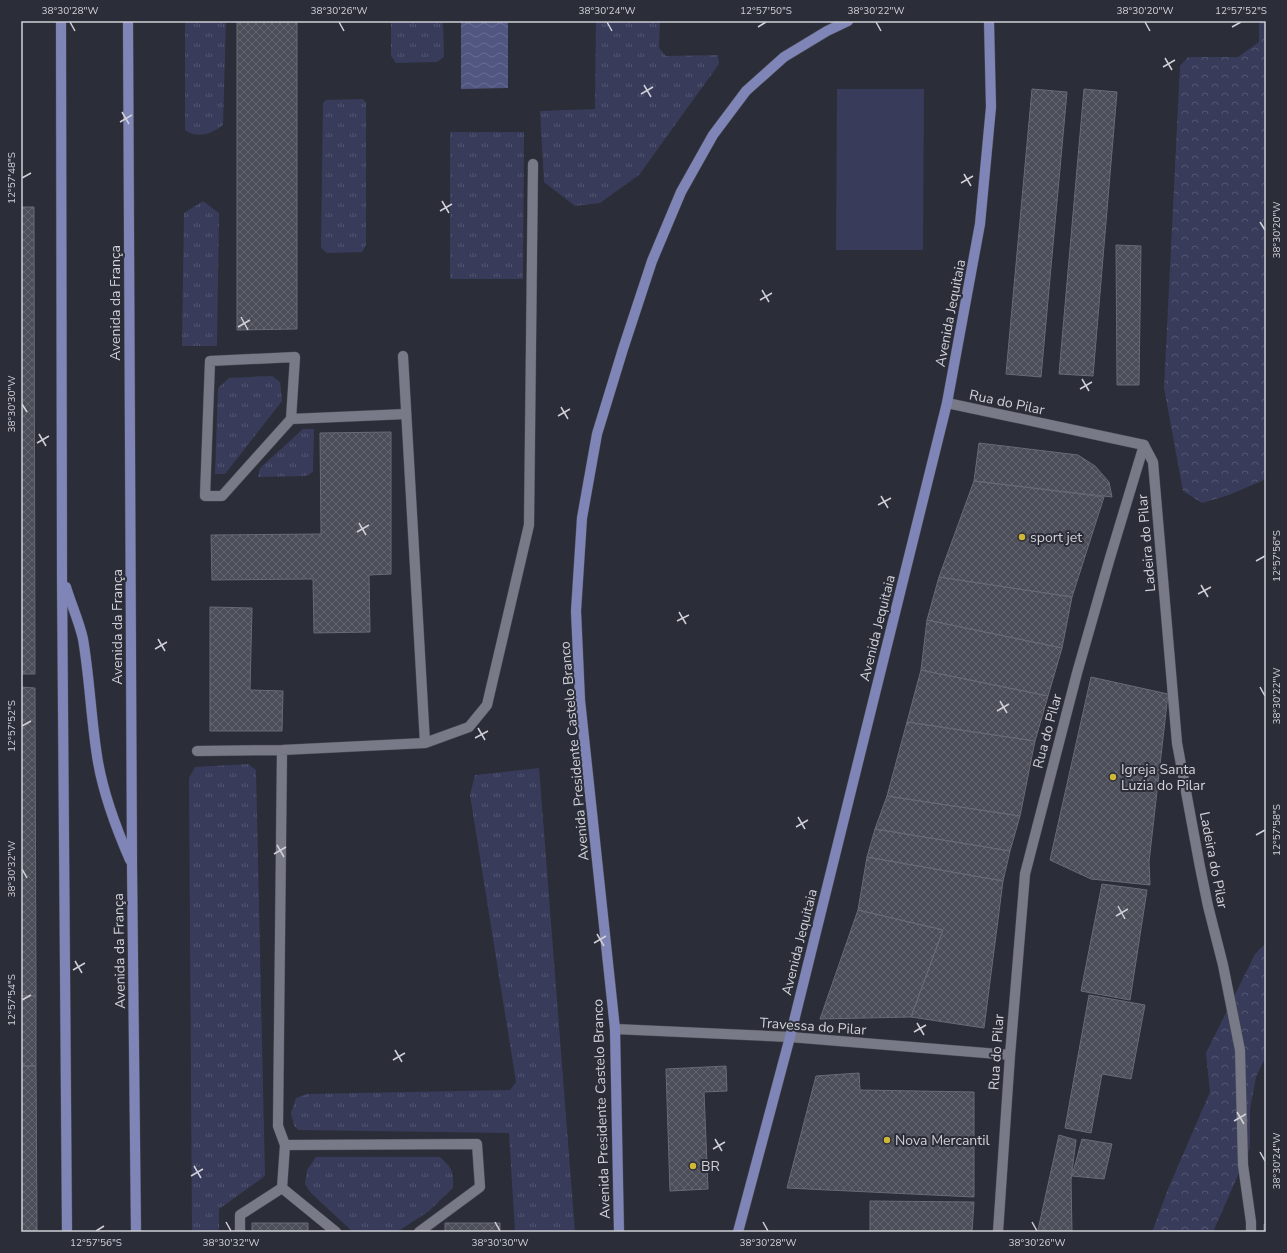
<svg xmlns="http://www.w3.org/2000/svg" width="1287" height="1253" font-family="'Nunito Sans',sans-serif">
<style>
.grass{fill:url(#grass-tufts)}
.forest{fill:url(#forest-crowns)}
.park{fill:#383c5a}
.water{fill:url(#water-waves)}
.building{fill:url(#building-cross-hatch);stroke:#686a76}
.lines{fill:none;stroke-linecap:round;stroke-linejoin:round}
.service-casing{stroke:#494a53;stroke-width:11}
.minor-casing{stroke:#494a53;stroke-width:11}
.primary-casing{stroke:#494a53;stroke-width:11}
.service{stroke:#787a87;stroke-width:10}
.minor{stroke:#787a87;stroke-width:10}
.primary{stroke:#7f85b6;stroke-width:10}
.ticks{fill:none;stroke:#d0d1d8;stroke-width:1.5}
.poi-dot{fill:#d0b736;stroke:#2b2d38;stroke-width:1.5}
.labels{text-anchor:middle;stroke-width:4;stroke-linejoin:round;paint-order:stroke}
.street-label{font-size:14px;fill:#d0d1d8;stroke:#2b2d38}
.poi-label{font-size:14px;fill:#d0d1d8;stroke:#2b2d38;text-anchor:start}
.neatline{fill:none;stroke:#d0d1d8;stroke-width:1.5}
.ticks-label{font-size:10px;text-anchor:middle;fill:#d0d1d8}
</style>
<defs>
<pattern id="grass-tufts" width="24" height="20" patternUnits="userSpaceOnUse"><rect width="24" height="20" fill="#383c5a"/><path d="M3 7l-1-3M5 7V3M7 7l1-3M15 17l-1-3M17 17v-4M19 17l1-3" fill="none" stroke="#545771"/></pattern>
<pattern id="forest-crowns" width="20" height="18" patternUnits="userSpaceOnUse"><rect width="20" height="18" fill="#383c5a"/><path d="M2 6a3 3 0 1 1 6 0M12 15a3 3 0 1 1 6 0" fill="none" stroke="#545771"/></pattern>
<pattern id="water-waves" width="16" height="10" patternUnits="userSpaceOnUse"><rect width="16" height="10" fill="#515681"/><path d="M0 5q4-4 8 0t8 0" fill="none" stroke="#696d92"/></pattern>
<pattern id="building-cross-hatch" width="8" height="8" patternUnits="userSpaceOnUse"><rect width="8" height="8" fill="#4b4d59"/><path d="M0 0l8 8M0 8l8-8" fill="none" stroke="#646670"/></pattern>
</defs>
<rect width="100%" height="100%" fill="#2b2d38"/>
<path class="grass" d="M185,21H226L223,125C212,134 197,139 185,130Z
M391,21H443L444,57L437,62L396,63L391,56Z
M596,21H660L659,48L666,56L718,55L719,64L639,175L600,203L575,206L544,182L540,111L595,109Z
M363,99L366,103V245L362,252L327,253L321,248L323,103L326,100Z
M450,132H524L523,279H450Z
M203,201L219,213L217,346H182L184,213Z
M272,376L280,382L282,401L225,474H215L218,388L229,378Z
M303,429H314L313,472L306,476L258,477L260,468Z
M248,764L256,770L265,1176L219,1209V1232H192L189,778L195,767Z
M539,768L575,1232H515L509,1133L299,1130L294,1126L291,1113L296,1098L307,1094L510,1090L516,1082L470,795L475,775Z
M316,1157H440C452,1168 454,1171 453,1188L429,1211L397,1232H353L311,1193L305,1184L307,1170Z"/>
<path class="forest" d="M1259,21H1266V479L1229,495L1202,503L1183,491L1164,388L1180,66L1188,57H1238L1259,42Z
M1266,943V1056L1256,1077L1250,1109V1148L1213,1232H1152L1168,1189L1210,1092L1206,1053L1255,954Z"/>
<path class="park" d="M837,89H924L923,250H836Z"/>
<path class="water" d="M461,21H508V88L461,89Z"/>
<path class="building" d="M237,21H297V329L237,330Z
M1032,89L1067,92L1041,377L1006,374Z
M1084,89L1117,92L1093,376L1059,374Z
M21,207H34L35,674H21Z
M1116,245L1141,246L1139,385H1117Z
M391,432V574L369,575L370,632L314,633L313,579L212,580L211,535L321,534L320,433Z
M979,443L1078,455L1095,466L1109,482L1112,497L974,481Z
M974,481L1104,497L1072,597L939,577Z
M939,577L1072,597L1062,648L927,620Z
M210,607L252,608L250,690L283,691L282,731H210Z
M927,620L1062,648L1048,696L921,670Z
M921,670L1048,696L1035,741L907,722Z
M1091,677L1168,694L1149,862L1150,885L1091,879L1050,860Z
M21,687L35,688L36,996H21Z
M907,722L1035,741L1020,816L887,796Z
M887,796L1020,816L1010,851L875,829Z
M875,829L1010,851L1003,881L867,857Z
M867,857L1003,881L984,1028L911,1017L943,930L858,910Z
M1102,884L1147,890L1130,1000L1081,991Z
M858,910L943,930L911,1017L820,1019Z
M1089,995L1145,1005L1131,1079L1102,1074L1091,1133L1065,1128Z
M21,996H36V1066H21Z
M21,1066H36L37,1232H21Z
M726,1066L727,1091L704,1092L708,1189L670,1191L666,1069Z
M859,1073L860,1090L974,1092V1197L787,1188L816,1076Z
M1059,1135L1076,1140L1071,1180L1072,1232H1054L1038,1230Z
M1082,1139L1112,1144L1104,1179L1072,1176Z
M870,1201L974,1202L972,1232H870Z
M252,1223H308V1232H252Z
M445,1223H500V1232H445Z
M1264,1224L1266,1225V1232H1264Z"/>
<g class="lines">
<g class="service-casing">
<path id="service" d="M403,356L425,743
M295,357L291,419L222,496H205L210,361Z
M291,419L406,414
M1144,445L1153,462L1177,743L1200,867L1208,906L1223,965L1240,1050L1243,1165L1251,1222V1232
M282,750L278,1126L285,1145L282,1188L336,1232
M197,751L282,750L425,743L469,727L487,705L529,525L533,164
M285,1145L477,1144L480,1187L419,1232
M240,1232V1215L282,1188"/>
</g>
<g class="minor-casing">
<path id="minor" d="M947,403L1144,445L1109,561L1077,673L1025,874L1010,1055L998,1232
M615,1029L790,1037L1010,1055"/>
</g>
<g class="primary-casing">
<path id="primary" d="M61,21L62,577L67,1232
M128,21L132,865L136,1232
M66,587C71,604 79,621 83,639C90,680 91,721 98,762C104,796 116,828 130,860
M619,1232L615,1029L580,700L576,611L582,518L597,434L623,349L652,261L681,192L713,135L746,91L784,57L827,31L848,21
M738,1232L790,1037L947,403L980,224L991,107L989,21"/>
</g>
<use href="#service" class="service"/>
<use href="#minor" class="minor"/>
<use href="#primary" class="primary"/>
</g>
<path class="ticks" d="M70,22L75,31M339,22L344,31M607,22L612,31M876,22L881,31M1145,22L1150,31M758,27L766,22M1232,27L1241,22M1165,58L1172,70M1163,67L1175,60M644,85L651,97M641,94L653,87M122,112L129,124M120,122L132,115M964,174L971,186M22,178L31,173M961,183L973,176M442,201L449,213M440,211L452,204M1260,222L1265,230M762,290L769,302M760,300L772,293M241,317L248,330M238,327L250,320M1082,379L1089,391M1080,389L1092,382M22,404L27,412M561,407L568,419M558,416L570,409M39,434L46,446M37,443L49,436M881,496L888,508M878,505L891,498M359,523L366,535M357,532L369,525M1256,561L1265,556M1201,585L1208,597M1198,594L1211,587M679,612L686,624M677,621L689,615M158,639L165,651M155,649L167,642M1260,687L1265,696M1000,701L1007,713M997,711L1009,704M22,726L31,721M478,728L485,740M475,738L488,731M798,817L805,829M796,827L808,820M1256,835L1265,830M277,845L284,857M274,854L286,847M22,869L27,878M1118,906L1125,919M1116,916L1128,909M597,934L604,946M594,943L606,936M75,961L82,973M73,970L85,963M22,1000L31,995M917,1023L924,1035M914,1032L926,1025M395,1050L402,1062M393,1060L405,1053M1237,1112L1244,1124M1234,1121L1246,1114M715,1139L722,1151M713,1149L725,1142M1260,1152L1265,1161M194,1166L201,1178M191,1176L203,1169M226,1222L231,1231M495,1222L500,1231M763,1222L768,1231M1032,1222L1037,1231M96,1231L104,1226"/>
<g class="poi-dot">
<circle cx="1022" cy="537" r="4"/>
<circle cx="1113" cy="777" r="4"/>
<circle cx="887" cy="1140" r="4"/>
<circle cx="693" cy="1166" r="4"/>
</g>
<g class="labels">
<g class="street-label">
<text transform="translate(115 303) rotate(-90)" y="5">Avenida da França</text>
<text transform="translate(950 313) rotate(-79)" y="5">Avenida Jequitaia</text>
<text transform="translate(1007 402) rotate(12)" y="5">Rua do Pilar</text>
<text transform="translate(1146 543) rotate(-95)" y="5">Ladeira do Pilar</text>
<text transform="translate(117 627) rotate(-90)" y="5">Avenida da França</text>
<text transform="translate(877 628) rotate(-76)" y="5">Avenida Jequitaia</text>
<text transform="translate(1047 731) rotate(-75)" y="5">Rua do Pilar</text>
<text transform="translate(574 751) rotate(-95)" y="5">Avenida Presidente Castelo Branco</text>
<text transform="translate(1214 860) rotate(79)" y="5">Ladeira do Pilar</text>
<text transform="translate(799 942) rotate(-76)" y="5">Avenida Jequitaia</text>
<text transform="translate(119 951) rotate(-91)" y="5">Avenida da França</text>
<text transform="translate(813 1026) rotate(4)" y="5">Travessa do Pilar</text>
<text transform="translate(996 1052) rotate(-86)" y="5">Rua do Pilar</text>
<text transform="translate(601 1109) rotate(-92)" y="5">Avenida Presidente Castelo Branco</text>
</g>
<g class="poi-label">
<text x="1030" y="542">sport jet</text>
<text x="1121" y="774">Igreja Santa<tspan x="1121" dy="16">Luzia do Pilar</tspan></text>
<text x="895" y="1145">Nova Mercantil</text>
<text x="701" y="1171">BR</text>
</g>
</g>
<rect width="1287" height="1253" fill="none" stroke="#2b2d38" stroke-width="44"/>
<rect x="22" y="22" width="1243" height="1209" class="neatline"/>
<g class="ticks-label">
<text x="70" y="14">38°30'28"W</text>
<text x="339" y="14">38°30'26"W</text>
<text x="607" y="14">38°30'24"W</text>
<text x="766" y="14">12°57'50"S</text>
<text x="876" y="14">38°30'22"W</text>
<text x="1145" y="14">38°30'20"W</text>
<text x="1241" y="14">12°57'52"S</text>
<text transform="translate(11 178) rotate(-90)" y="4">12°57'48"S</text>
<text transform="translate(1276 230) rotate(-90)" y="4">38°30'20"W</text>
<text transform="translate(11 404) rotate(-90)" y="4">38°30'30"W</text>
<text transform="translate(1276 556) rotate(-90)" y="4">12°57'56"S</text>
<text transform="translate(1276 696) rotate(-90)" y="4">38°30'22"W</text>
<text transform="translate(11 726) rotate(-90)" y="4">12°57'52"S</text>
<text transform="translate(1276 830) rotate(-90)" y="4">12°57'58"S</text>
<text transform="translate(11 869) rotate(-90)" y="4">38°30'32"W</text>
<text transform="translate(11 1000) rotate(-90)" y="4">12°57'54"S</text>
<text transform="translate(1276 1161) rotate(-90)" y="4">38°30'24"W</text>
<text x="96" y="1246">12°57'56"S</text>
<text x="231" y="1246">38°30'32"W</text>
<text x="500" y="1246">38°30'30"W</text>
<text x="768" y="1246">38°30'28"W</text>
<text x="1037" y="1246">38°30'26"W</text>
</g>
</svg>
